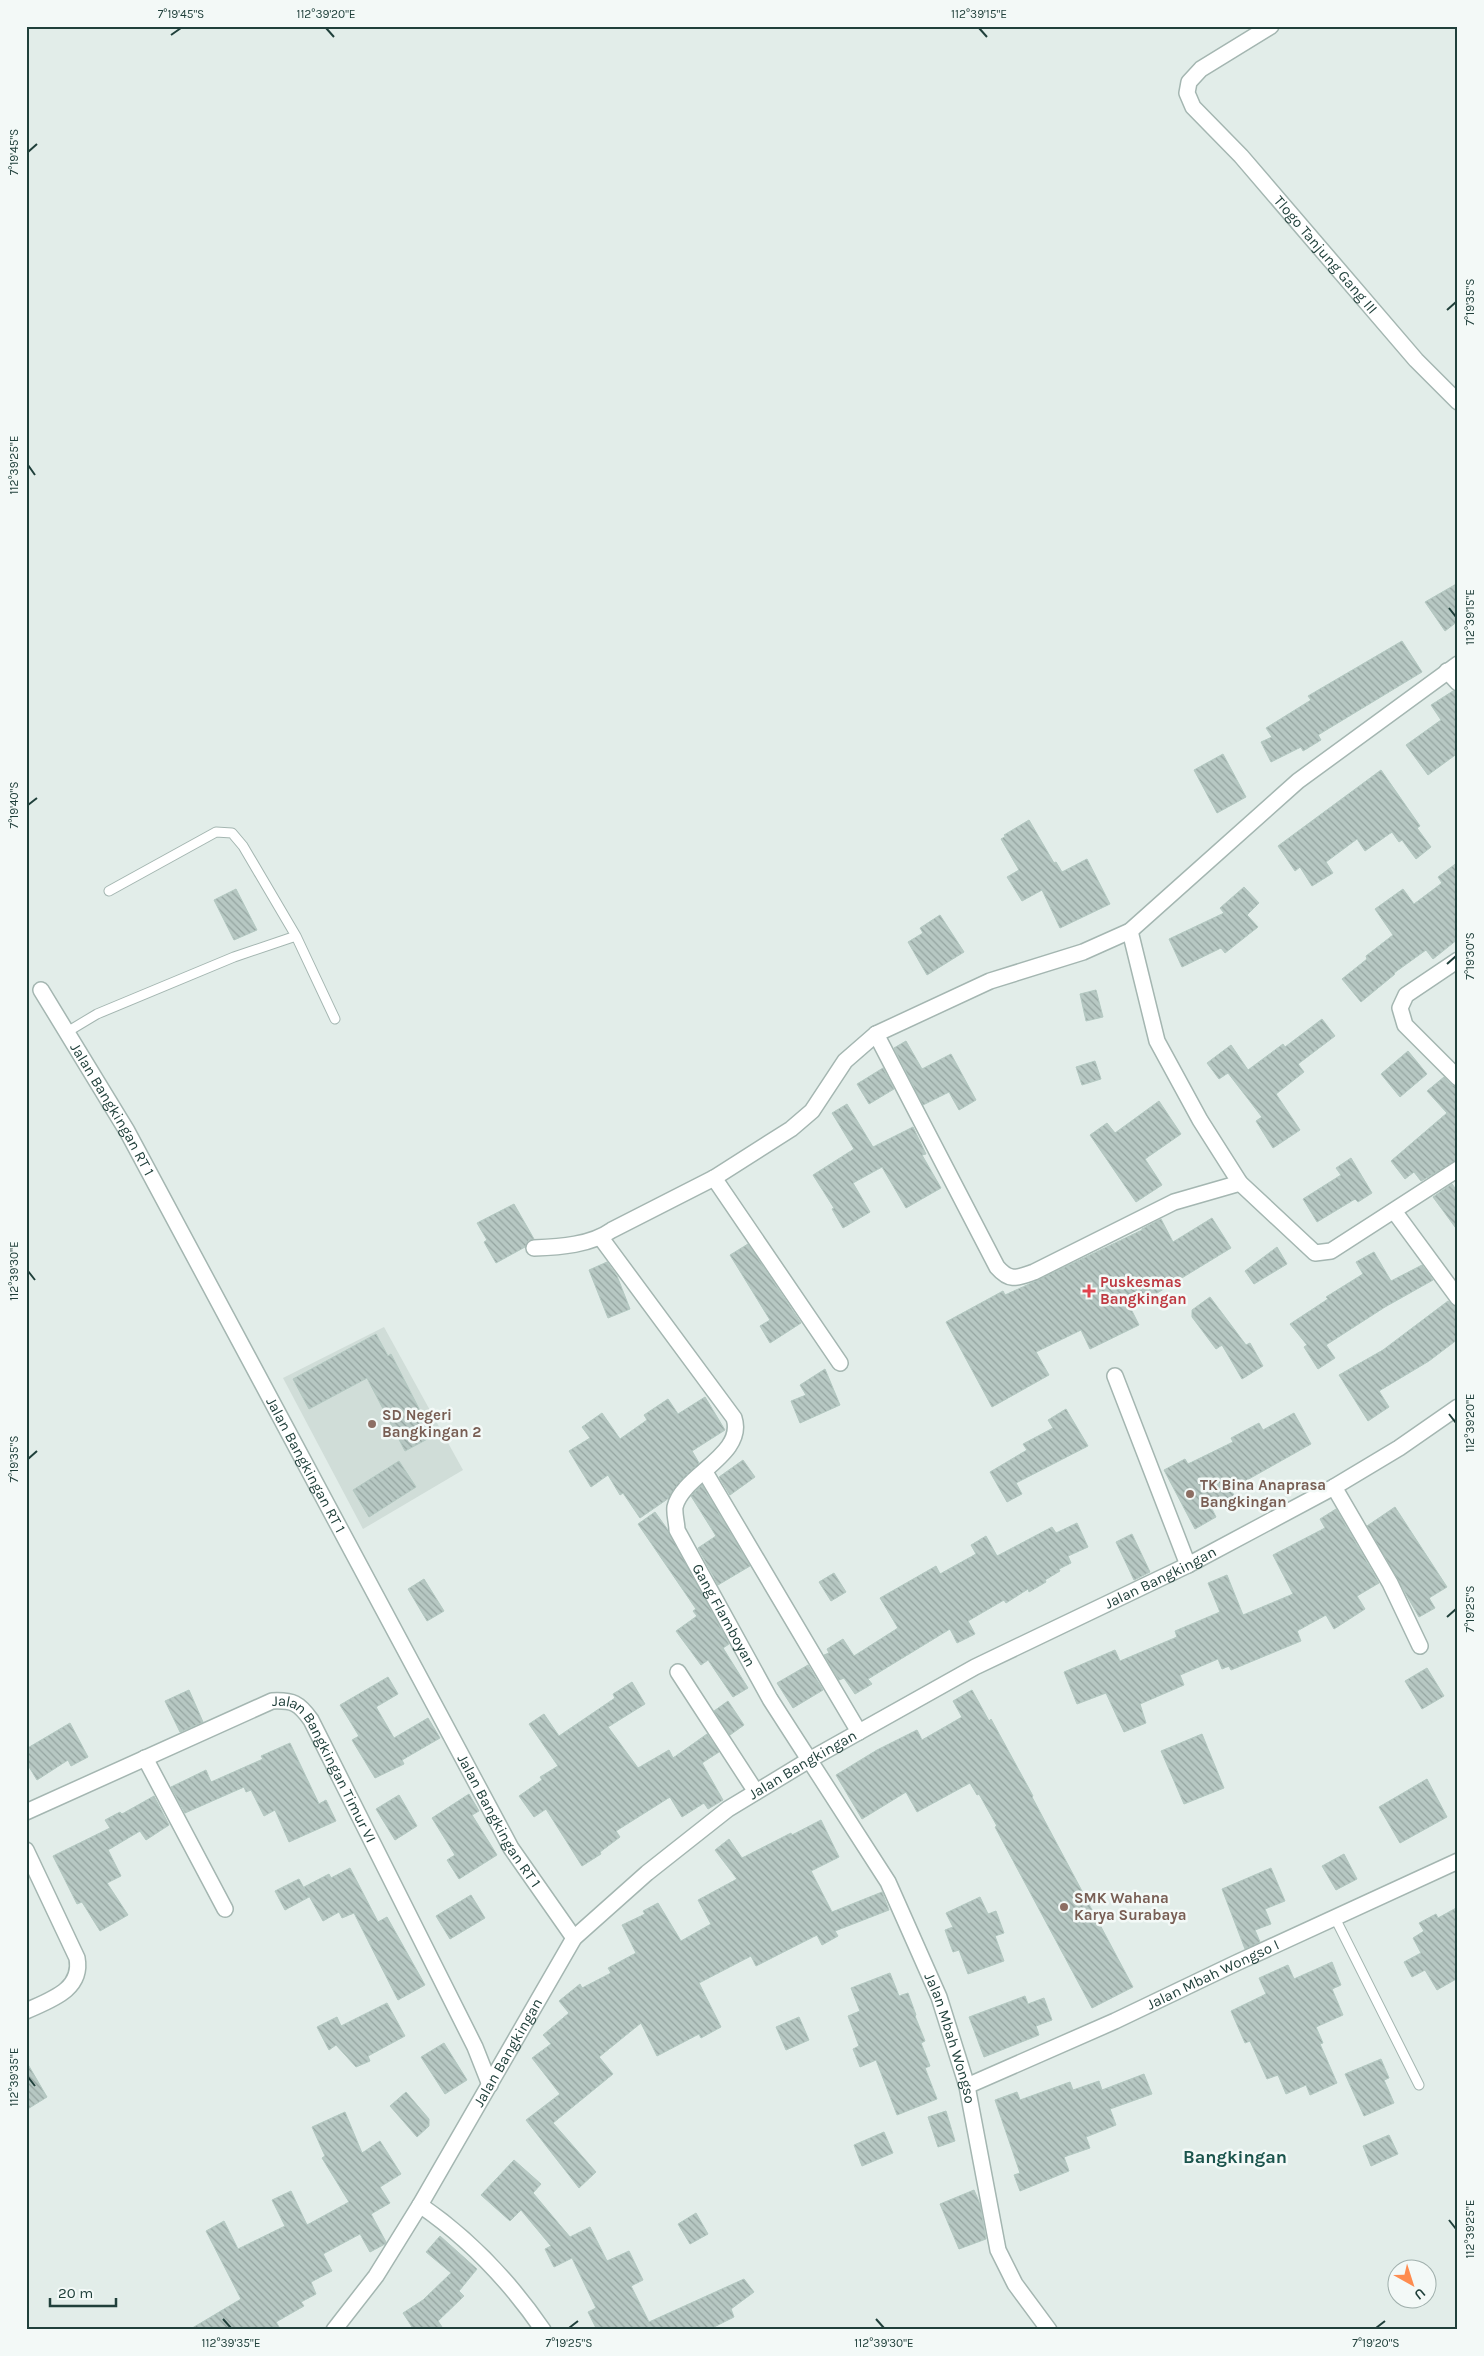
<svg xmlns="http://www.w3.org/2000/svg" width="1484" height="2356" font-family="Karla,sans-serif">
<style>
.built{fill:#d0ddd8}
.building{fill:url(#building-back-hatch);stroke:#b3c8c1}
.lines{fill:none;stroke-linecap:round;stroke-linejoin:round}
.service-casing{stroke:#a4b6b1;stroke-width:11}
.minor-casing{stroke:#a4b6b1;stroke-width:18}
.tertiary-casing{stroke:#a4b6b1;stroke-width:18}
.service{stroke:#fff;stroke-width:9}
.minor{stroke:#fff;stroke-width:15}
.tertiary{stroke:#fff;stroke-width:15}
.ticks{fill:none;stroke:#20403b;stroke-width:2}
.health-dot{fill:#e0444e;stroke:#f3f9f7;stroke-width:2}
.education-dot{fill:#8d6e63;stroke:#f3f9f7;stroke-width:2}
.labels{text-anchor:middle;stroke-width:5;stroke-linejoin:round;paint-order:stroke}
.street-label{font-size:15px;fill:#20403b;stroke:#f3f9f7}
.health-label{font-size:15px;font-weight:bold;fill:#be3a42;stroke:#f3f9f7;text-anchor:start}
.education-label{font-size:15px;font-weight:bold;fill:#785e54;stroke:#f3f9f7;text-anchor:start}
.quarter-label{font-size:18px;font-weight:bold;fill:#1a544c;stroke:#f3f9f7}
.neatline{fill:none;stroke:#20403b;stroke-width:2}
.ticks-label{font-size:12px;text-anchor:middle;fill:#20403b}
</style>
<defs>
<pattern id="building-back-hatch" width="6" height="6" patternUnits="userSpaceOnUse" patternTransform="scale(1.25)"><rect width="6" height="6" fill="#b7c8c3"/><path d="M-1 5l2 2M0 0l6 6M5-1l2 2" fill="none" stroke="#94a4a0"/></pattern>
</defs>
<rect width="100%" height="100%" fill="#e2ede9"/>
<path class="built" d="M384,1327L463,1470L363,1529L283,1378Z"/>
<path class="building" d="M1458,583V621L1445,631L1425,602Z
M1402,641L1422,672L1318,735L1321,740L1303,751L1301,747L1271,762L1261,742L1272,737L1266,728L1311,700L1308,696Z
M1453,691L1458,692V753L1428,775L1406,745L1441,720L1431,705Z
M1223,754L1246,797L1217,813L1194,770Z
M1381,770L1420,826L1417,828L1431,847L1416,859L1402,840L1399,842L1392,832L1365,851L1357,839L1326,862L1333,873L1312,886L1300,867L1295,871L1278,846Z
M1029,820L1054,863L1056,862L1062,872L1087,859L1110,904L1060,928L1042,890L1022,901L1007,877L1019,870L1001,839L1006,836L1004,835Z
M1458,862V939L1433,959L1426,950L1394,973L1395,974L1361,1002L1342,979L1367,959L1366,956L1393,935L1375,909L1403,889L1414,904L1442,883L1438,877Z
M1244,887L1259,903L1247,915L1258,927L1225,953L1221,948L1182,967L1169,939L1224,913L1220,908Z
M236,889L257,930L234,940L214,900Z
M940,915L964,952L927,975L908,942L923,933L920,928Z
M1096,990L1103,1017L1086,1021L1080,994Z
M1322,1019L1335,1036L1298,1064L1304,1072L1276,1094L1300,1130L1273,1148L1256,1121L1262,1117L1228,1073L1219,1079L1207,1063L1231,1045L1248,1070L1283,1044L1285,1047Z
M906,1041L922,1069L951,1054L976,1100L959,1110L949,1092L923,1105L894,1048Z
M1408,1051L1427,1074L1400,1097L1381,1074Z
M1095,1061L1101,1079L1082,1085L1076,1067Z
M883,1068L894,1089L869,1104L857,1084Z
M1444,1077L1452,1085L1458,1087V1160L1421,1181L1414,1172L1405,1179L1391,1161L1447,1113L1427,1091Z
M1159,1101L1181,1134L1145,1159L1162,1185L1136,1202L1090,1135L1107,1123L1115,1133Z
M847,1104L873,1147L913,1127L926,1154L922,1155L941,1188L906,1208L882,1167L853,1183L870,1212L843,1228L832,1209L834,1208L813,1175L854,1149L832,1113Z
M1351,1158L1372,1193L1358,1202L1355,1199L1317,1222L1303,1199L1341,1175L1336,1168Z
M1452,1184L1458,1192V1231L1433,1197Z
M514,1204L534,1239L529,1240L525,1247L496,1263L484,1242L487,1240L477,1223Z
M1212,1218L1231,1248L1149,1298L1130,1307L1139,1325L1090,1349L1081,1330L1036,1352L1049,1375L992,1407L946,1322L1003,1291L1005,1295L1038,1280L1142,1230V1229L1161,1219L1173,1242Z
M748,1244L801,1323L770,1343L760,1326L770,1320L730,1255Z
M1277,1247L1287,1264L1254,1284L1245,1271Z
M1374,1252L1391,1281L1422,1265L1433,1280L1385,1307L1326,1345L1335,1358L1318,1369L1304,1347L1307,1345L1290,1324L1328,1299L1326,1297L1363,1274L1356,1262Z
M607,1262L617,1276L630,1309L608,1318L589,1270Z
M1210,1297L1246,1345L1250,1343L1263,1366L1242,1379L1222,1345L1216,1349L1192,1317V1310Z
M1448,1301L1458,1307V1339L1429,1361L1379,1391L1389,1407L1368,1421L1339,1375L1383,1350Z
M376,1334L388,1356L391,1354L433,1436L405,1451L367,1378L309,1409L293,1379Z
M825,1369L840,1405L800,1423L791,1401L806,1395L800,1385Z
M705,1397L725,1430L692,1451L699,1463L682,1479L669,1498L640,1518L623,1493L620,1495L608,1475L591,1487L569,1451L590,1438L582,1427L602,1413L620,1439L647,1420L644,1415L668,1399L678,1414Z
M1066,1409L1088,1446L1016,1483L1022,1494L1007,1502L990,1472L1027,1450L1023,1444L1053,1428L1048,1420Z
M1294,1413L1311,1444L1231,1489L1235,1498L1212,1509L1216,1517L1195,1529L1164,1470L1185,1459L1188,1464L1233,1442L1231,1438L1259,1423L1263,1430Z
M743,1460L755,1477L730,1495L719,1477Z
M399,1461L416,1487L369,1517L353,1490Z
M702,1485L750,1566L718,1585L698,1548L716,1536L691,1496Z
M1395,1507L1447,1587L1429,1598L1435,1608L1419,1617L1367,1526Z
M1336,1509L1379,1583L1357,1596L1365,1609L1334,1629L1326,1615L1297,1631L1301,1641L1231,1670L1229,1666L1222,1669L1218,1659L1180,1675L1184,1685L1140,1704L1146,1723L1124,1732L1106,1693L1077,1704L1064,1672L1115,1650L1120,1661L1177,1637L1175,1631L1220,1612L1208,1583L1227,1575L1243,1615L1293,1594L1273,1555L1325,1528L1320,1519Z
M655,1512L668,1530L729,1644L723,1648L748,1688L733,1697L708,1660L701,1665L676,1631L697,1616L693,1611L696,1609L638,1524Z
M1077,1523L1088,1547L1068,1556L1071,1563L1059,1569L1060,1571L1045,1580L1046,1582L1029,1592L1028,1589L1006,1603L1004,1600L968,1621L975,1634L957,1643L950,1629L868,1679L872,1684L855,1694L844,1678L839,1680L824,1655L829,1653L827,1649L843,1639L854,1656L898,1628L880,1598L936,1566L940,1574L976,1554L971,1545L986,1536L997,1556L1052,1527L1056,1533Z
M1132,1534L1150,1572L1134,1580L1116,1542Z
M834,1573L846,1592L831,1601L819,1582Z
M424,1579L444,1611L427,1621L408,1589Z
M808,1665L823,1690L793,1708L777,1683Z
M1427,1668L1444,1696L1422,1709L1405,1681Z
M388,1677L398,1694L376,1707L394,1738L428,1718L440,1738L402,1760L404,1764L375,1778L352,1740L359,1736L340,1705Z
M632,1682L645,1704L608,1727L638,1768L669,1750L673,1758L707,1734L719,1752L702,1763L723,1800L708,1809L704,1803L682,1817L670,1797L616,1831L620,1837L600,1852L601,1854L582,1866L546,1809L534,1817L519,1796L542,1780L540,1777L558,1766L529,1724L544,1714L559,1736L615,1698L613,1694Z
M189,1690L203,1722L180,1732L165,1701Z
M972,1690L989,1721L991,1719L1033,1796L1032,1797L1133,1987L1092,2008L995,1827L997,1826L979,1794L977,1795L970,1783L917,1812L906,1792L862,1819L836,1775L877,1750L917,1730L922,1740L962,1717L953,1701Z
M728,1701L744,1725L730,1735L714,1711Z
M70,1723L88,1757L71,1766L68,1760L37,1780L26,1762V1749Z
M1202,1734L1224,1788L1184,1804L1161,1751Z
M290,1743L319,1804L326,1800L336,1821L289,1842L275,1810L264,1816L251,1790L246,1792L244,1787L185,1813L171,1787L206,1770L211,1782L263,1759L261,1756Z
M1427,1779L1447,1817L1400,1843L1379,1807Z
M469,1794L479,1811L472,1815L497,1855L459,1879L447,1860L455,1855L432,1818Z
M399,1795L417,1826L395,1840L376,1809Z
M154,1796L169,1825L146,1840L140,1831L108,1850L121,1876L107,1883L128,1915L100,1931L82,1902L77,1904L53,1856L110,1828L105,1820L120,1812L122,1814Z
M821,1820L839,1857L811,1871L832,1912L882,1892L889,1910L835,1931L838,1936L822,1945L817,1935L756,1966L751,1956L699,1983L721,2027L701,2038L699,2034L657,2056L641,2023L599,2057L613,2074L553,2123L596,2172L579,2188L526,2120L560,2094L532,2058L551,2044L543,2035L569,2013L559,2001L580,1984L582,1988L611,1973L608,1968L636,1953L622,1925L645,1914L643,1911L658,1903L681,1941L711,1924L698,1900L737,1879L715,1850L729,1839L742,1858L791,1833L792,1835Z
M1344,1854L1357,1879L1336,1890L1322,1866Z
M350,1868L378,1922L387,1917L425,1985L398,2000L354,1913L342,1918L339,1912L323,1921L304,1887L329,1874L331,1878Z
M1271,1868L1285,1901L1265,1909L1271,1924L1255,1930L1260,1942L1245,1949L1222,1889Z
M299,1879L309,1897L285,1910L275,1891Z
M471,1895L485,1918L450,1939L436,1916Z
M980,1897L988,1914L996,1911L1004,1933L995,1936L1004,1961L968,1974L959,1950L953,1952L945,1930L953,1927L946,1913Z
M1458,1907V1978L1437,1990L1425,1970L1412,1977L1404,1962L1421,1953L1413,1938L1424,1931L1419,1923L1436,1914L1438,1918Z
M1332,1962L1341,1985L1332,1989L1343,2015L1316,2027L1323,2043L1320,2044L1337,2083L1310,2095L1306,2085L1286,2094L1278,2075L1267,2079L1250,2041L1245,2043L1231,2011L1266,1994L1259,1978L1288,1965L1294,1979Z
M890,1973L899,1996L908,1993L916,2015L915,2016L925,2041L921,2043L930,2066L925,2068L937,2099L897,2115L876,2060L860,2067L853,2049L859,2046L848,2016L860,2011L851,1988Z
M1025,1996L1028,2004L1044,1998L1052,2020L1036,2026L1039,2035L984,2057L969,2017Z
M387,2003L405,2036L368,2056L370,2061L356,2067L336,2045L329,2050L317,2027L337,2017L341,2026Z
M799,2017L809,2040L786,2050L776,2027Z
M444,2043L467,2080L445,2094L421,2057Z
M1381,2059L1389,2078L1384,2080L1394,2103L1364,2116L1345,2074Z
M26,2061L47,2097L26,2110Z
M1144,2074L1152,2094L1110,2109L1116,2125L1086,2137L1090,2148L1064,2157L1069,2171L1020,2191L1014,2175L1020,2173L995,2100L1017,2092L1020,2100L1070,2082L1073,2090L1099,2081L1102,2090Z
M406,2092L429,2119V2126L417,2137L390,2106Z
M946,2111L955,2141L938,2147L928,2117Z
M345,2112L362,2153L380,2141L401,2174L380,2187L390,2203L371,2214L386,2242L385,2244L370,2252L360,2234L323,2254L332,2271L311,2282L316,2294L301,2302L304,2306L276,2322L281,2330H189L241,2299L206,2231L224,2221L238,2249L285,2226L272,2200L291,2191L307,2225L349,2202L322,2158L325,2156L312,2127Z
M884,2132L893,2153L862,2166L854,2145Z
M1389,2135L1398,2154L1371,2166L1363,2146Z
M514,2160L541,2184L533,2193L570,2237L590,2227L607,2261L629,2251L643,2280L631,2286L649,2322L744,2279L754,2292L731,2309L734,2317L708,2330H597L588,2312L596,2308L572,2258L554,2267L545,2249L551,2246L521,2210L510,2221L481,2195Z
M974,2190L980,2204L986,2239L959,2249L940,2204Z
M696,2213L708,2234L690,2244L678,2224Z
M440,2236L477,2269L459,2291L464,2296L438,2321L444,2330H414L403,2313L423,2300L451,2273L426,2252Z"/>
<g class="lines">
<g class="service-casing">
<path id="service" d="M109,891L216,832L232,833L243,846L296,936
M67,1032L97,1014L234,957L296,936L335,1019
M1335,1918L1419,2085"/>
</g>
<g class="minor-casing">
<g id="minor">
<path id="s1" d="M1271,26L1201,69L1189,82L1187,93L1193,107L1241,156L1416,360L1458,402"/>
<path d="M1447,671L1458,683"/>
<path d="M1130,931L1157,1041L1200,1120L1240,1183L1315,1253L1331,1251L1458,1169"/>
<path d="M1458,960L1406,995L1400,1008L1405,1025L1458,1078"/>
<path id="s2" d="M41,990L127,1131L511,1848L574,1938"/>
<path d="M876,1034L997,1267C1010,1282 1017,1278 1034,1272L1174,1202L1240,1183"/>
<path d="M714,1178L840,1363"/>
<path d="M1394,1211L1458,1298"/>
<path id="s3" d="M601,1238L734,1418C746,1455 682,1475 675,1507C674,1514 677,1523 677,1530L770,1699L888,1882L939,1997L967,2086L998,2250L1015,2284L1049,2330"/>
<path d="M534,1248C560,1247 591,1245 612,1230L714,1178L791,1129L812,1111L845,1061L876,1034L990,981L1083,952L1130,931L1298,781L1458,664"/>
<path d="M1115,1376L1188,1565"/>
<path d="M705,1472L859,1732"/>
<path d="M1334,1487L1390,1583L1420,1646"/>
<path d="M678,1672L756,1792"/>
<path d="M145,1758L225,1909"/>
<path id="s4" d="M26,1812L272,1701C293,1700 299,1703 311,1720L475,2047L490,2085"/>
<path d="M26,1850L77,1958C83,1990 50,2000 26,2011"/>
<path id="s5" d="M967,2086L1115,2021L1234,1964L1458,1861"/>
<path d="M420,2205C468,2238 510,2282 543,2330"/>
</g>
</g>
<g class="tertiary-casing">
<g id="tertiary">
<path id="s6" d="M334,2330L376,2276L420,2205L574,1938L647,1873L728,1809L809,1760L975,1667L1188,1565L1334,1487L1399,1448L1458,1407"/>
</g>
</g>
<use href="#service" class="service"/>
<use href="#minor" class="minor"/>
<use href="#tertiary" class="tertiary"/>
</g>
<path class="ticks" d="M326,28L334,37M979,28L987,37M171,35L181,28M28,152L37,144M1447,310L1456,302M28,465L35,475M1449,608L1456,617M28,805L37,798M1447,964L1456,956M28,1271L35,1280M1449,1414L1456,1423M28,1459L37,1451M1447,1617L1456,1609M28,2077L35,2086M1449,2220L1456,2229M223,2319L231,2328M876,2319L884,2328M569,2328L578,2321M1376,2328L1385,2321"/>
<path class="health-dot" d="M1086.5 1283.5h5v5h5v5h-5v5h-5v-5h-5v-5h5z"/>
<g class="education-dot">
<circle cx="372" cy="1424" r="5"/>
<circle cx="1190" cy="1494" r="5"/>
<circle cx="1064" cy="1907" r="5"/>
</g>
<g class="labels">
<g class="street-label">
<text dy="5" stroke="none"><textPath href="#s1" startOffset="325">Tlogo Tanjung Gang III</textPath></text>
<text dy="5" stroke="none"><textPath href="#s2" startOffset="139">Jalan Bangkingan RT 1</textPath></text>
<text dy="5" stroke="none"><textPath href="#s2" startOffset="544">Jalan Bangkingan RT 1</textPath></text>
<text dy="5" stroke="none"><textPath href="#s6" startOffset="1152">Jalan Bangkingan</textPath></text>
<text dy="5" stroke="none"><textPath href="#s3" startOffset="456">Gang Flamboyan</textPath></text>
<text dy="5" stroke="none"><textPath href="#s6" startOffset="748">Jalan Bangkingan</textPath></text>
<text dy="5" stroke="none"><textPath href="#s4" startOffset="361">Jalan Bangkingan Timur VI</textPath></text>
<text dy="5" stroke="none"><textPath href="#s2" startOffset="949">Jalan Bangkingan RT 1</textPath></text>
<text dy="5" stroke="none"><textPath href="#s5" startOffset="270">Jalan Mbah Wongso I</textPath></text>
<text dy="5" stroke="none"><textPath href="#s3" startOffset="938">Jalan Mbah Wongso</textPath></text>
<text dy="5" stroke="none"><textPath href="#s6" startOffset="328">Jalan Bangkingan</textPath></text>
</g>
<g class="health-label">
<text x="1100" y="1287">Puskesmas<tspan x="1100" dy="17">Bangkingan</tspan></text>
</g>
<g class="education-label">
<text x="382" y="1420">SD Negeri<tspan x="382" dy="17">Bangkingan 2</tspan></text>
<text x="1200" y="1490">TK Bina Anaprasa<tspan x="1200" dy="17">Bangkingan</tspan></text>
<text x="1074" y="1903">SMK Wahana<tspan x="1074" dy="17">Karya Surabaya</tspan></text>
</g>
<g class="quarter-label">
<text x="1235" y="2163">Bangkingan</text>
</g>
</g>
<rect width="1484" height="2356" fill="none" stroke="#f3f9f7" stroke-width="55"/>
<g transform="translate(1412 2284) rotate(141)"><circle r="24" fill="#f3f9f7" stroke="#9fafac"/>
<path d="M0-4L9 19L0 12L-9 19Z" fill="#fe8c4f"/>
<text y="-8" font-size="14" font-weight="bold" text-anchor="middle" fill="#20403b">U</text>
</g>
<path d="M50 2298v8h66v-8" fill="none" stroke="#20403b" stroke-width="2.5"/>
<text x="58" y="2298" font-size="15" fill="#20403b" stroke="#f3f9f7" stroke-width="4" paint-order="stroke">20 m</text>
<rect x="28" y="28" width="1428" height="2300" class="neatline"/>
<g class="ticks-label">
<text x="181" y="18">7°19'45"S</text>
<text x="326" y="18">112°39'20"E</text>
<text x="979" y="18">112°39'15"E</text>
<text transform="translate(14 152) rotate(-90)" y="4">7°19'45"S</text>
<text transform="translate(1470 302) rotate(-90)" y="4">7°19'35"S</text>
<text transform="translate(14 465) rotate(-90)" y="4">112°39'25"E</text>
<text transform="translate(1470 617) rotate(-90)" y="4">112°39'15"E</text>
<text transform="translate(14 805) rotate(-90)" y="4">7°19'40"S</text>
<text transform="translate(1470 956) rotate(-90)" y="4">7°19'30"S</text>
<text transform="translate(14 1271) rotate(-90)" y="4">112°39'30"E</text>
<text transform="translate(1470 1423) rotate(-90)" y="4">112°39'20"E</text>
<text transform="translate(14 1459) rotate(-90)" y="4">7°19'35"S</text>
<text transform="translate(1470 1609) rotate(-90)" y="4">7°19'25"S</text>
<text transform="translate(14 2077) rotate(-90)" y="4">112°39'35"E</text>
<text transform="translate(1470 2229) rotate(-90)" y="4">112°39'25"E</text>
<text x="231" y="2347">112°39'35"E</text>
<text x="569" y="2347">7°19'25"S</text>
<text x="884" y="2347">112°39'30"E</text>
<text x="1376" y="2347">7°19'20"S</text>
</g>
</svg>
